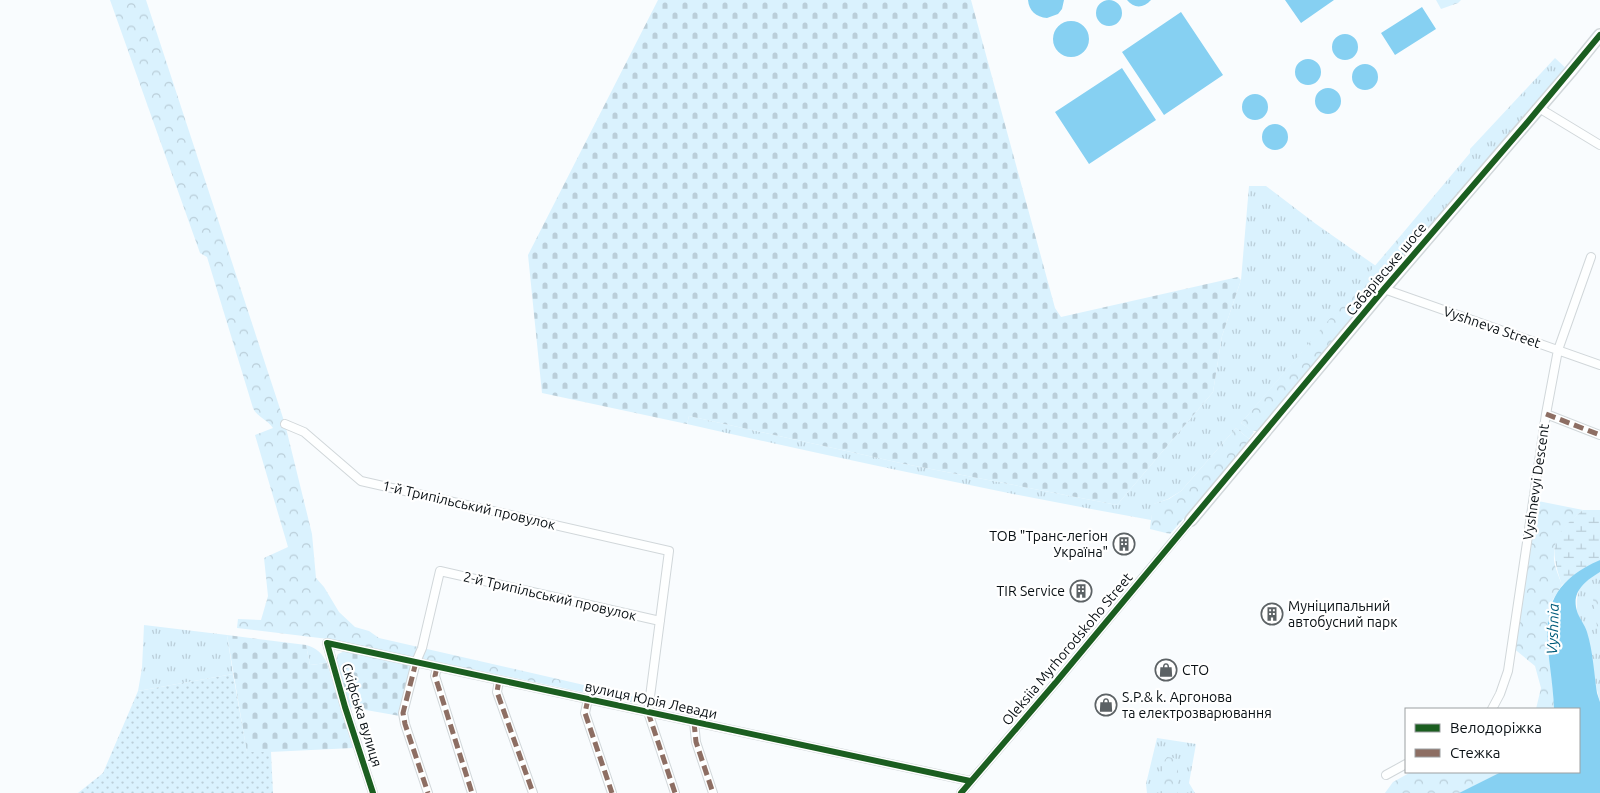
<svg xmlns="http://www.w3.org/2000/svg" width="1600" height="793" font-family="Ubuntu,sans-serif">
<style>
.grass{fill:url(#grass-tufts)}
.forest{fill:url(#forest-crowns)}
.wetland{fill:url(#wetland-marsh)}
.cemetery{fill:url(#cemetery-stones)}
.garden{fill:url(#garden-dots)}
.water{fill:#86d0f2}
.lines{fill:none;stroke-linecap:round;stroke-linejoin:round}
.street-casing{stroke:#d1d7da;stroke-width:10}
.secondary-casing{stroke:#d1d7da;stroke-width:14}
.street{stroke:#feffff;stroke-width:8}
.secondary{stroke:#feffff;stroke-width:11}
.quiet{stroke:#8d6e63;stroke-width:5;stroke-dasharray:10 5;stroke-linecap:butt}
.cycleway-casing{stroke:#fff;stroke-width:9}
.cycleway{stroke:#1b5e20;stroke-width:6}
.labels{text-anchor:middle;stroke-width:4.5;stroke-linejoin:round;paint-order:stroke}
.street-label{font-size:14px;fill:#080f13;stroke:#fff}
.poi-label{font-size:14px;fill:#080f13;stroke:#fff;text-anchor:start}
.water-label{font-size:15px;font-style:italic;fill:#015c7b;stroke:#fff}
</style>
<defs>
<pattern id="grass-tufts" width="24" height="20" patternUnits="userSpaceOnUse" patternTransform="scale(1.25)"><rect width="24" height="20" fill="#daf2fe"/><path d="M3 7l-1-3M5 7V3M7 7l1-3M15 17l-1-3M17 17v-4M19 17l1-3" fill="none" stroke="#baced9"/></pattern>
<pattern id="forest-crowns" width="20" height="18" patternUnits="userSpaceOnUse" patternTransform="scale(1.25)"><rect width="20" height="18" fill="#daf2fe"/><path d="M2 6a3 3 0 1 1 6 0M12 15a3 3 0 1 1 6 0" fill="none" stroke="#baced9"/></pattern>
<pattern id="wetland-marsh" width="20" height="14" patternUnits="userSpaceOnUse" patternTransform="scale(1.25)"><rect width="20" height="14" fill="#daf2fe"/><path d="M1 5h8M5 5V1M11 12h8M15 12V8" fill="none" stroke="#baced9"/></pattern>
<pattern id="cemetery-stones" width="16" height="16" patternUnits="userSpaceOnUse" patternTransform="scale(1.25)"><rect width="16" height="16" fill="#daf2fe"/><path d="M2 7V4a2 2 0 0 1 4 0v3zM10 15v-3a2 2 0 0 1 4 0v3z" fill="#baced9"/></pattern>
<pattern id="garden-dots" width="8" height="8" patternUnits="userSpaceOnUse" patternTransform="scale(1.25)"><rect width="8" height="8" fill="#daf2fe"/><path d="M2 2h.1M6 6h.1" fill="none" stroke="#baced9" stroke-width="1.8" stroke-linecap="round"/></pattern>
</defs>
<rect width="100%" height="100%" fill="#f9fcfe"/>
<path class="grass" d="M1555,58L1570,72L1408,255L1407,241L1402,234L1470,153V149Z
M1249,186H1266L1316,224L1376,266L1241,423L1254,432L1249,439L1236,428L1181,491L1168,499L1154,504L1151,520C995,492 841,459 687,424L689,416L905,464L1117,505L1213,392L1222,336L1241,280Z
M1600,572V702L1577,610C1576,588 1581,583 1600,572Z
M144,625L227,635L233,674L138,691L142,668Z
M306,645C317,648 322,653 327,663L310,665Z
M1157,738L1196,744L1189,783L1195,793H1178V765L1162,764V793H1147L1146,784Z"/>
<path class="forest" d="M110,0H146L285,424L312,534L316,578L324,587L339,612L355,627L369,631L379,638L636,697L635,703L328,639L237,628L238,619L261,620L268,596L264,558L288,547L255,435L273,428C267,419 257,417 253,408L207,257L200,253Z
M1436,0H1461L1458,3L1441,9Z
M1402,234L1407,241L1408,255L1259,431H1252L1241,423Z
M1236,428L1249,439V445L1170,534L1150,529L1153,504L1169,499L1181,491Z
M1533,500L1583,510C1569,522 1554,535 1554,555C1553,565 1559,576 1562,585L1552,601L1547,624L1553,682L1554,709H1536L1541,688L1535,666L1512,647Z
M1600,586V649L1593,599L1595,590Z
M1167,757L1174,758L1178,765V793H1162V764Z
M1411,772H1501L1459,793H1385L1393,782Z"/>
<path class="wetland" d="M1583,510H1600V560L1579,571L1562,585C1549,546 1551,536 1583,510Z"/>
<path class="cemetery" d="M658,0H971L1055,308L1061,317L1238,277L1241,280L1222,336L1213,392L1117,505L905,464L689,416L687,424L542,393L528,255Z
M227,635L306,645L310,665L327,663L353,748L247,753Z
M345,651L412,664L400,716L349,707L336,662L338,654Z"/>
<path class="garden" d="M233,674L247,752H271L273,793H78L103,773L138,691Z"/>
<path class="water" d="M1096 13a13 13 0 1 1 26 0a13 13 0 1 1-26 0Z
M1028,0H1064L1062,9L1058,14L1047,18C1036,17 1029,11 1028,0Z
M1127,0H1151C1144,8 1134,9 1127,0Z
M1285,0H1334L1301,23Z
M1422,7L1436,29L1395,55L1381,33Z
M1181,12L1223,75L1164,115L1122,52Z
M1053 39a18 18 0 1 1 36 0a18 18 0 1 1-36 0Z
M1332 47a13 13 0 1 1 26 0a13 13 0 1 1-26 0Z
M1295 72a13 13 0 1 1 26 0a13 13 0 1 1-26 0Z
M1352 77a13 13 0 1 1 26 0a13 13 0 1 1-26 0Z
M1122,68L1156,120L1089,164L1055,112Z
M1315 101a13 13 0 1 1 26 0a13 13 0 1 1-26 0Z
M1242 107a13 13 0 1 1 26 0a13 13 0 1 1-26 0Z
M1262 137a13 13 0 1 1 26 0a13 13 0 1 1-26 0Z
M1600,560V572C1585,581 1571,592 1577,611C1579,618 1585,625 1587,632C1593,651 1594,673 1597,693L1600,702V793H1459L1501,772H1579V709H1554C1552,645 1524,593 1600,560Z"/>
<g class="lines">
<g class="street-casing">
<path id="street" d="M1539,108L1600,145
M1384,289L1600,365
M1546,414L1600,435
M285,424L304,432L361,481L669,551L648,712L675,793
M437,667L435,676L472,793
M499,680L497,692L533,793
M588,699L585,713L612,793
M1492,709L1500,694L1508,671L1546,414L1558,350L1591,257
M694,722L696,742L713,793
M1386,775L1406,764
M373,793L345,707L327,643L970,781
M428,793L405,724L403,713L416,662L422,648L440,571L660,621
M961,793L1057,681L1191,520"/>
</g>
<g class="secondary-casing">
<path id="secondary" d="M1191,520L1384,289L1570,72L1600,35"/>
</g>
<use href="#street" class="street"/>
<use href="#secondary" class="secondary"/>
<path class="quiet" d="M1546,414L1600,435
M416,662L403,713L405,724L428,793
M437,667L435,676L472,793
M499,680L497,692L533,793
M588,699L585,713L612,793
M648,712L675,793
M694,722L696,742L713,793"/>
<g class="cycleway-casing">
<path id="cycleway" d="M373,793L345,707L327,643L970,781
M961,793L1057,681L1384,289L1526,124L1600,35"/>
</g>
<use href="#cycleway" class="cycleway"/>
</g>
<defs>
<g id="building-ring" transform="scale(1.125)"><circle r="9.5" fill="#fff" stroke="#5c6265" stroke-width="1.5"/><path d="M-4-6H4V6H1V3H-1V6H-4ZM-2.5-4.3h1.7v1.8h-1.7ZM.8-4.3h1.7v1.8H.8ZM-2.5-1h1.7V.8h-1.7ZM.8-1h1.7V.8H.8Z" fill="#5c6265"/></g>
<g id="shop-ring" transform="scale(1.125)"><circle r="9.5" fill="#fff" stroke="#5c6265" stroke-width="1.5"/><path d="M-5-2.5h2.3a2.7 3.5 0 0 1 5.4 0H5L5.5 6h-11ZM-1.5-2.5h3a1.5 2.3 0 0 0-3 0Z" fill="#5c6265"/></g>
</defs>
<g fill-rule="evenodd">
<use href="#building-ring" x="1124" y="544"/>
<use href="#building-ring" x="1081" y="591"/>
<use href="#building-ring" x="1272" y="614"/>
<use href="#shop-ring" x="1166" y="670"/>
<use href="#shop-ring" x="1106" y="705"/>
</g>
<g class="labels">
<g class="street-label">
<text transform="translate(1386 269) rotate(-50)" y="5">Сабарівське шосе</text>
<text transform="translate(1492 327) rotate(19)" y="5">Vyshneva Street</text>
<text transform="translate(1536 482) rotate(-82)" y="5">Vyshnevyi Descent</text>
<text transform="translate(469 505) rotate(13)" y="5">1-й Трипільський провулок</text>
<text transform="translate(550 596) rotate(13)" y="5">2-й Трипільський провулок</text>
<text transform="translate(1067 649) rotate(-50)" y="5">Oleksiia Myrhorodskoho Street</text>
<text transform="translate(651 700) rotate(12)" y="5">вулиця Юрія Левади</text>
<text transform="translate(362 715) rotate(73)" y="5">Скіфська вулиця</text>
</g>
<g class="poi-label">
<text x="1108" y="541" text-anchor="end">ТОВ "Транс-легіон<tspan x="1108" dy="16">Україна"</tspan></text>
<text x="1065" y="596" text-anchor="end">TIR Service</text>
<text x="1288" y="611">Муніципальний<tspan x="1288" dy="16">автобусний парк</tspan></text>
<text x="1182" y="675">СТО</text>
<text x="1122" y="702">S.P.&amp; k. Аргонова<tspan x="1122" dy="16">та електрозварювання</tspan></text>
</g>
<g class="water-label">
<text transform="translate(1553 629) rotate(-88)" y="5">Vyshnia</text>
</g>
</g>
<rect x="1405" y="708" width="175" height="65" fill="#ffffff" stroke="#9c9fa1"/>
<rect x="1415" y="724" width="25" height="8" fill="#1b5e20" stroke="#9c9fa1"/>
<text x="1450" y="733" font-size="15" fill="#080f13">Велодоріжка</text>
<rect x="1415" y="749" width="25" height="8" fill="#8d6e63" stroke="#9c9fa1"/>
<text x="1450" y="758" font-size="15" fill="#080f13">Стежка</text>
</svg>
